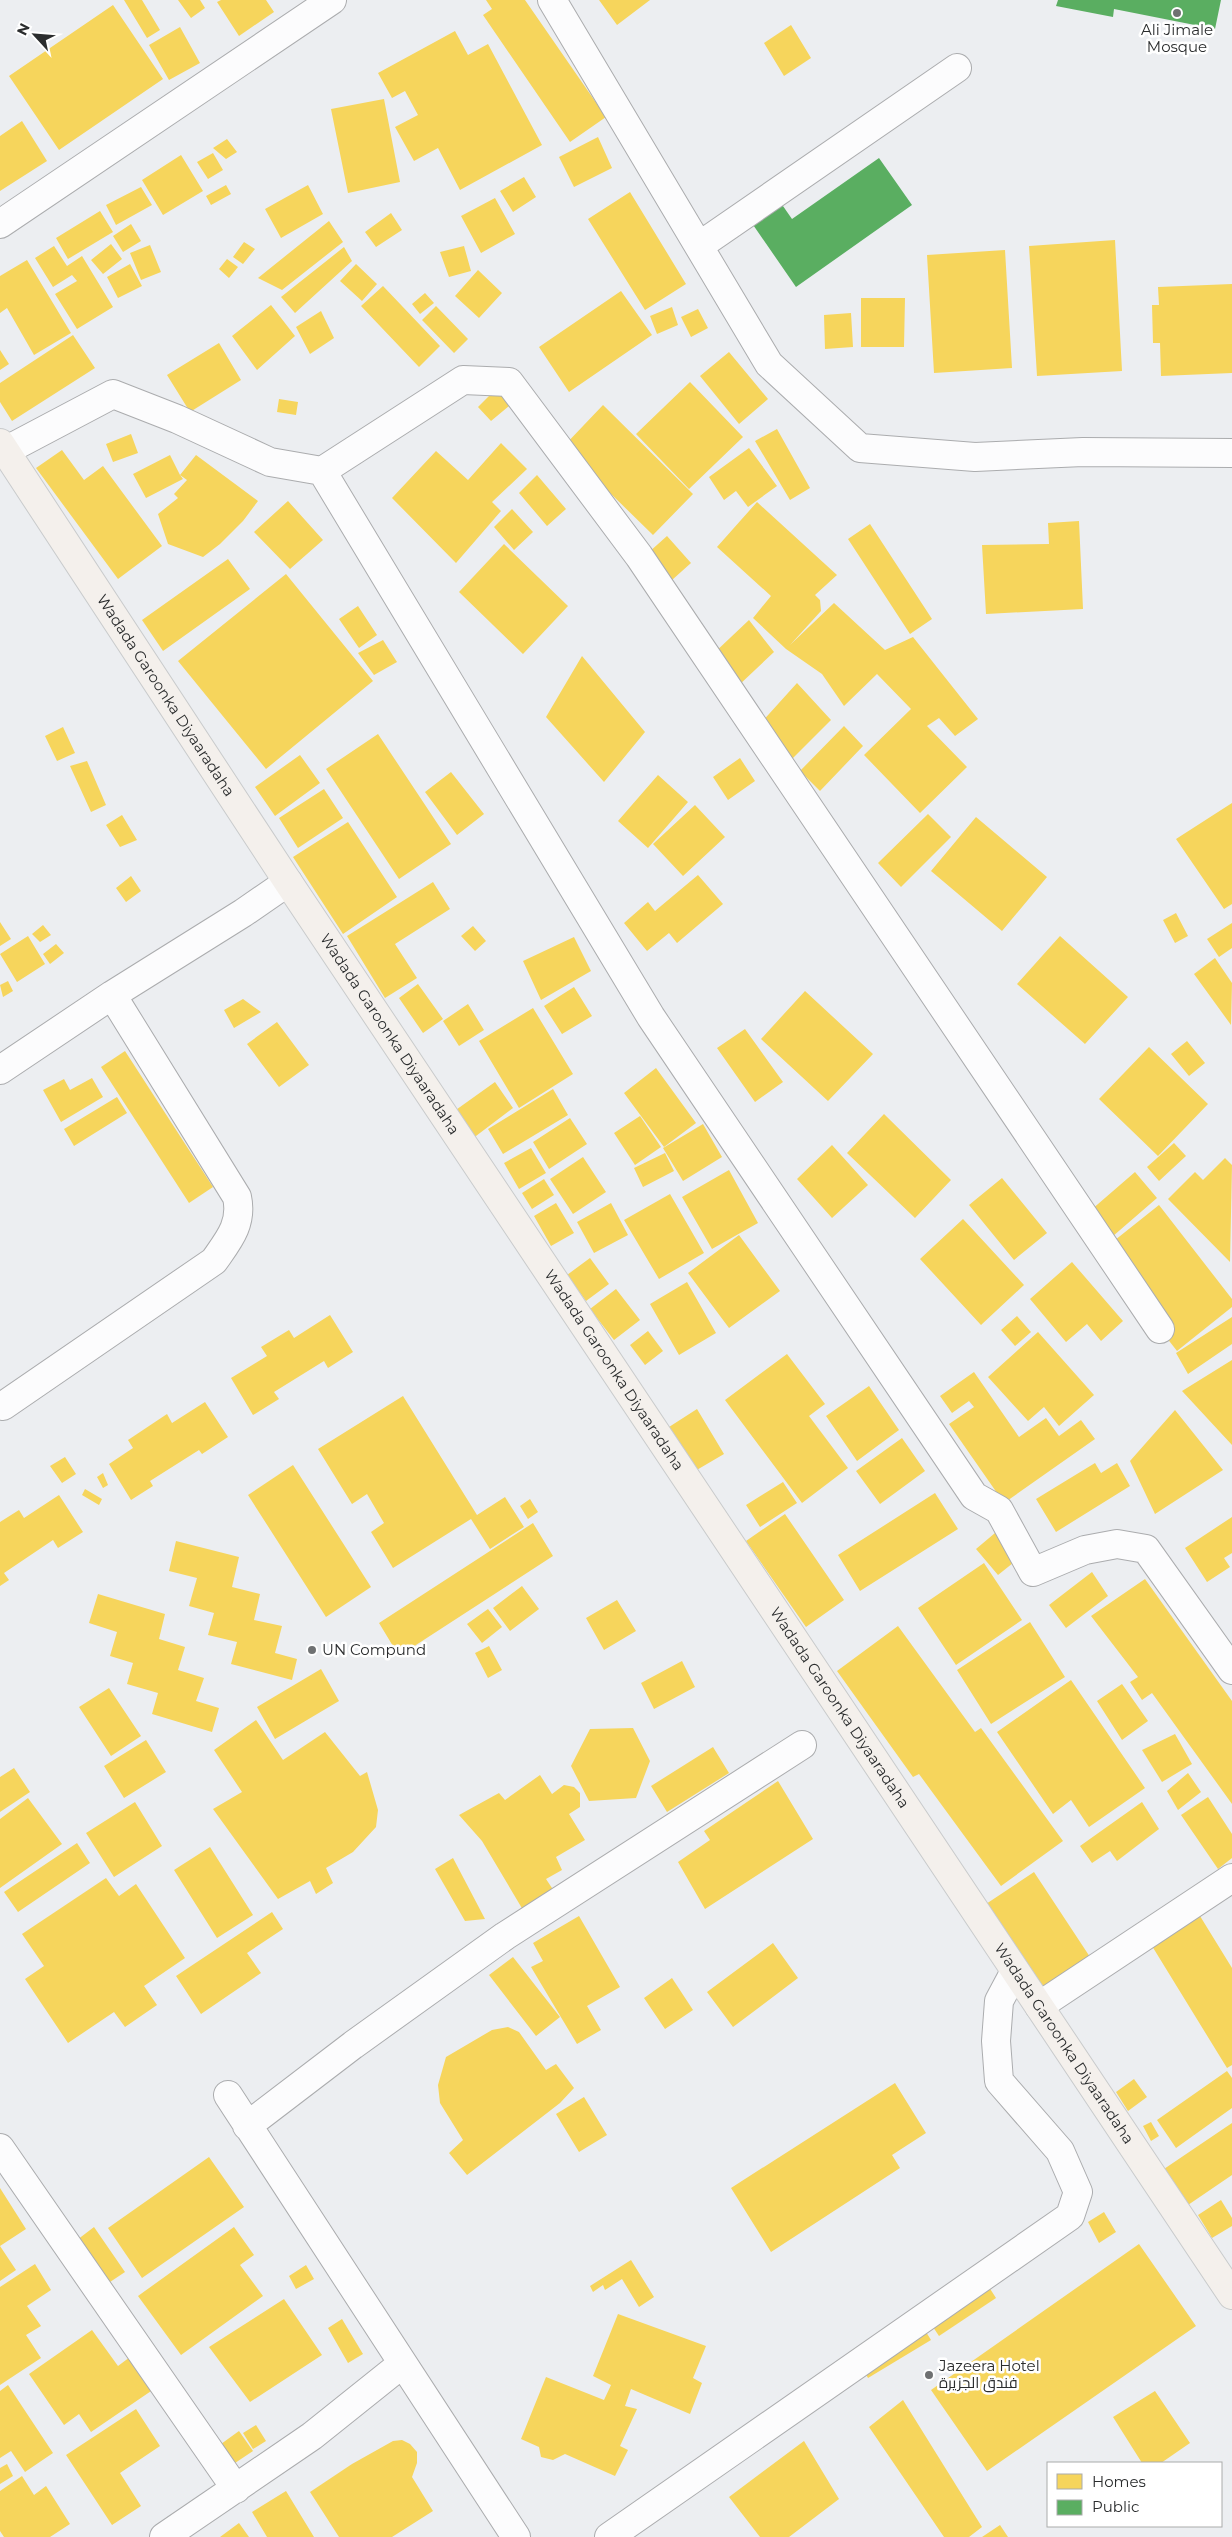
<svg xmlns="http://www.w3.org/2000/svg" width="1232" height="2537" font-family="Montserrat,Cairo,sans-serif">
<style>
.homes{fill:#f6d55c}
.public{fill:#5aae61}
.lines{fill:none;stroke-linecap:round;stroke-linejoin:round}
.minor-casing{stroke:#abacae;stroke-width:30}
.major-casing{stroke:#c9cbcc;stroke-width:30}
.minor{stroke:#fcfcfd;stroke-width:28}
.major{stroke:#f4f0ec;stroke-width:28}
.poi-dot{fill:#6f7172;stroke:#fff;stroke-width:2}
.labels{text-anchor:middle;stroke-width:5;stroke-linejoin:round;paint-order:stroke}
.poi-label{font-size:15px;fill:#2b2d2e;stroke:#fff;text-anchor:start}
.street-label{font-size:15px;fill:#2b2d2e;stroke:#fff}
</style>
<rect width="100%" height="100%" fill="#eceef1"/>
<path class="homes" d="M124,0H142L160,30L147,38Z
M178,0H200L205,8L191,18Z
M221,0H266L274,12L239,36L217,2Z
M486,0H525L606,117L570,142L483,15L492,9Z
M599,0H650L617,25Z
M113,5L163,79L59,150L9,76Z
M791,25L811,58L784,76L764,43Z
M180,27L200,63L169,80L149,45Z
M455,31L468,55L488,44L542,145L460,190L438,148L414,161L395,127L418,115L405,91L392,98L378,73Z
M384,99L400,182L348,193L331,109Z
M22,121L47,161L0,191V136Z
M598,137L612,168L574,187L559,157Z
M227,139L237,152L226,159L213,148Z
M213,153L223,170L208,179L197,162Z
M181,155L203,191L163,215L142,180Z
M524,177L536,197L513,212L500,191Z
M226,185L231,194L211,205L206,196Z
M308,185L323,214L281,238L265,209Z
M141,187L152,205L116,225L106,205Z
M630,192L686,284L645,310L588,219Z
M495,198L515,234L481,253L461,216Z
M100,211L113,232L68,259L56,238Z
M391,213L402,230L376,247L365,232Z
M329,221L343,242L282,290L258,278Z
M131,224L141,241L123,252L113,236Z
M1115,240L1122,371L1037,376L1029,246Z
M244,242L255,249L243,264L233,257Z
M111,244L122,259L103,274L91,260Z
M150,245L161,272L141,280L130,253Z
M54,246L67,266L82,256L113,307L77,329L55,294L77,281L72,275L53,287L35,258Z
M464,246L471,271L449,277L440,252Z
M344,247L352,261L295,313L281,297Z
M1005,250L1012,368L934,373L927,255Z
M227,259L238,267L229,278L219,269Z
M27,260L71,333L34,355L7,308L0,313V276Z
M130,264L142,286L118,298L107,277Z
M356,264L377,284L362,301L340,281Z
M478,270L502,293L479,318L455,296Z
M1232,284V373L1161,376L1160,343H1153L1152,305H1159L1158,287Z
M383,286L440,346L419,367L361,306Z
M621,291L652,335L569,392L539,347Z
M425,293L434,303L420,314L412,304Z
M861,298H905L904,347H861Z
M271,305L295,336L257,370L232,336Z
M436,306L468,339L454,353L422,320Z
M672,307L678,325L657,334L650,316Z
M698,309L708,328L691,337L681,317Z
M321,311L334,338L310,354L296,327Z
M851,313L853,347L825,349L824,315Z
M73,335L95,368L12,421L0,402V383Z
M219,343L241,380L190,412L167,375Z
M0,350L9,364L0,370Z
M729,352L768,399L739,424L700,376Z
M690,382L743,437L689,489L636,434Z
M497,388L509,406L491,421L478,407Z
M279,399L298,402L296,415L277,412Z
M603,405L693,494L653,535L563,447Z
M777,429L810,488L790,500L755,441Z
M131,434L138,453L113,462L106,444Z
M501,443L527,469L492,502L501,511L456,563L392,498L436,451L468,480Z
M749,448L777,486L748,507L736,491L724,500L709,477Z
M62,450L84,480L103,466L162,546L118,579L36,468Z
M170,455L180,475L196,455L258,501L243,521L220,544L203,557L168,544L158,514L178,498L174,494L187,480L180,475L183,479L146,498L133,474Z
M537,475L566,509L547,526L519,493Z
M288,501L323,540L290,569L254,532Z
M757,502L837,575L815,595L820,600L821,611L790,645L834,603L885,650L913,637L978,719L955,736L939,718L927,726L967,767L920,813L864,755L911,709L877,674L844,706L822,674L786,649L753,618L771,596L717,547Z
M512,509L533,532L514,550L494,527Z
M1079,521L1083,609L986,614L982,545L1049,544L1048,523Z
M870,524L932,619L910,634L848,539Z
M667,536L691,563L672,580L648,553Z
M504,544L568,606L523,654L459,592Z
M228,559L250,589L163,651L142,620Z
M286,574L373,681L266,769L178,661Z
M358,606L377,635L359,648L339,619Z
M749,620L774,652L738,686L712,655Z
M383,640L397,662L374,675L358,653Z
M582,656L645,732L604,782L546,717Z
M797,683L831,720L789,762L760,724Z
M844,726L863,746L820,791L800,771Z
M63,727L75,753L57,761L45,736Z
M378,734L451,844L399,879L326,769Z
M300,755L320,783L275,816L255,787Z
M740,758L755,781L728,800L713,777Z
M87,761L106,805L91,812L70,766Z
M451,772L484,814L457,835L425,792Z
M658,775L688,802L648,848L618,821Z
M324,789L343,818L298,848L279,818Z
M1232,803V904L1224,909L1176,839Z
M695,805L725,837L683,876L653,844Z
M928,814L951,837L901,887L878,863Z
M122,815L137,840L120,847L106,825Z
M976,817L1047,877L1002,931L931,871Z
M348,822L397,897L343,934L293,857Z
M698,875L723,904L677,943L669,933L647,951L624,923L648,902L655,911Z
M131,876L141,891L126,902L116,888Z
M433,882L450,909L395,944L417,978L385,998L347,936Z
M1176,913L1188,936L1175,943L1163,920Z
M0,922L11,939L0,946Z
M1232,923V948L1219,957L1207,939Z
M43,925L51,935L40,942L32,934Z
M473,926L486,941L475,951L461,936Z
M28,936L45,964L17,982L0,954Z
M1060,936L1128,997L1085,1044L1017,984Z
M574,937L591,971L541,1000L523,961Z
M56,944L64,953L50,964L43,954Z
M1215,958L1232,983L1231,1025L1194,974Z
M8,981L13,991L3,997L0,985Z
M418,984L443,1019L423,1033L399,998Z
M574,987L592,1016L562,1034L544,1006Z
M805,991L873,1054L828,1101L761,1039Z
M243,999L261,1012L234,1028L224,1010Z
M468,1004L484,1030L459,1046L443,1021Z
M533,1008L573,1074L519,1108L479,1041Z
M277,1022L309,1065L279,1087L247,1044Z
M745,1029L783,1082L755,1102L717,1048Z
M1187,1041L1205,1063L1189,1076L1171,1054Z
M1149,1047L1208,1104L1158,1156L1099,1099Z
M125,1051L213,1187L189,1203L101,1067Z
M656,1068L696,1123L664,1147L624,1093Z
M92,1078L103,1097L61,1122L43,1090L64,1079L70,1090Z
M495,1082L513,1108L472,1139L453,1112Z
M553,1089L568,1115L503,1154L488,1129Z
M117,1097L127,1113L74,1146L64,1129Z
M884,1114L951,1180L915,1218L847,1153Z
M640,1116L661,1147L635,1165L614,1133Z
M570,1118L587,1144L549,1169L533,1142Z
M703,1124L722,1157L683,1181L663,1148Z
M1174,1143L1186,1156L1159,1181L1147,1167Z
M832,1145L868,1185L832,1218L797,1179Z
M531,1148L546,1173L519,1189L504,1163Z
M665,1153L674,1171L643,1187L634,1168Z
M583,1157L606,1192L573,1214L550,1179Z
M1225,1158L1232,1165L1230,1262L1168,1199L1195,1172L1203,1180Z
M729,1170L758,1223L712,1249L682,1197Z
M1135,1172L1157,1198L1105,1243L1083,1217Z
M1002,1178L1047,1233L1014,1260L969,1205Z
M544,1179L554,1195L532,1209L522,1193Z
M670,1194L704,1253L659,1279L624,1220Z
M556,1203L574,1233L551,1246L534,1216Z
M611,1203L628,1235L594,1253L577,1222Z
M1159,1205L1232,1299V1307L1177,1351L1100,1252Z
M963,1219L1024,1285L981,1325L920,1259Z
M739,1235L780,1291L729,1328L688,1273Z
M590,1258L609,1284L586,1301L567,1275Z
M1072,1262L1123,1321L1101,1341L1087,1324L1066,1342L1030,1299Z
M687,1282L716,1333L679,1355L650,1304Z
M616,1289L640,1320L614,1340L590,1309Z
M330,1315L353,1352L328,1368L324,1361L274,1392L279,1399L253,1415L231,1378L267,1356L261,1347L289,1330L294,1338Z
M1017,1316L1031,1332L1015,1346L1001,1330Z
M1232,1317V1344L1188,1374L1176,1353Z
M648,1331L663,1351L645,1365L630,1345Z
M1038,1332L1094,1395L1059,1426L1044,1407L1028,1421L988,1377Z
M787,1354L825,1404L809,1416L848,1468L802,1503L725,1400Z
M1232,1360V1445L1182,1391Z
M974,1372L1019,1437L1046,1418L1059,1436L1081,1420L1095,1439L1004,1503L949,1424L974,1407L969,1401L952,1413L940,1396Z
M869,1386L899,1430L857,1461L826,1416Z
M403,1396L477,1515L505,1497L524,1527L490,1549L471,1519L393,1568L371,1532L384,1523L367,1494L352,1504L318,1449Z
M205,1402L228,1437L202,1454L199,1450L150,1481L153,1486L131,1500L109,1464L133,1448L128,1440L167,1414L172,1423Z
M697,1409L724,1454L695,1471L669,1427Z
M1175,1410L1223,1470L1155,1514L1130,1461Z
M902,1438L925,1471L880,1504L856,1471Z
M65,1457L76,1474L62,1483L50,1466Z
M1095,1463L1101,1473L1117,1463L1130,1486L1056,1532L1036,1499Z
M293,1465L371,1587L326,1617L248,1495Z
M103,1473L108,1485L103,1488L97,1477Z
M783,1482L797,1503L760,1527L746,1505Z
M85,1489L102,1499L99,1505L82,1495Z
M935,1493L958,1529L860,1591L838,1555Z
M59,1495L83,1532L58,1548L53,1540L4,1573L9,1580L0,1586V1522L19,1510L24,1518Z
M530,1499L538,1512L528,1519L520,1506Z
M785,1514L844,1600L806,1627L746,1541Z
M1232,1517V1553L1224,1558L1230,1567L1207,1582L1185,1548Z
M533,1523L553,1556L399,1656L379,1623Z
M995,1533L1018,1559L998,1575L976,1549Z
M176,1541L239,1557L232,1587L260,1594L254,1620L282,1626L275,1653L297,1659L292,1680L231,1664L237,1642L208,1635L214,1613L189,1606L197,1578L169,1571Z
M984,1563L1022,1620L956,1665L918,1608Z
M1092,1572L1108,1596L1066,1628L1049,1605Z
M1145,1579L1232,1701V1804L1152,1693L1142,1700L1130,1682L1138,1677L1091,1616Z
M522,1586L539,1609L510,1631L493,1608Z
M98,1594L165,1614L159,1639L185,1647L178,1670L204,1678L196,1701L219,1708L212,1732L152,1714L158,1693L127,1684L133,1663L110,1656L117,1632L89,1623Z
M617,1600L636,1631L604,1650L586,1618Z
M488,1609L502,1627L482,1643L467,1624Z
M1030,1622L1065,1677L991,1724L957,1670Z
M898,1626L975,1732L981,1728L1063,1841L1001,1886L919,1774L913,1777L837,1671Z
M489,1646L502,1670L488,1678L475,1653Z
M682,1661L695,1687L654,1709L641,1683Z
M321,1669L339,1701L275,1739L257,1707Z
M1071,1680L1145,1788L1089,1827L1071,1800L1053,1814L997,1732Z
M1122,1684L1148,1721L1122,1740L1097,1701Z
M109,1688L141,1736L111,1756L79,1707Z
M256,1720L283,1760L325,1732L360,1776L367,1772L378,1810L376,1827L353,1852L326,1868L333,1883L316,1894L310,1881L278,1899L213,1809L242,1792L214,1750Z
M633,1728L650,1761L636,1798L589,1801L571,1766L590,1729Z
M1175,1734L1192,1764L1162,1782L1142,1750Z
M146,1740L166,1772L124,1798L104,1766Z
M713,1747L729,1773L667,1812L651,1786Z
M14,1768L30,1792L0,1812V1777Z
M1188,1773L1201,1792L1178,1810L1167,1791Z
M540,1775L552,1794L564,1785L574,1787L580,1793V1807L569,1814L585,1840L556,1857L562,1870L546,1879L554,1891L523,1910L482,1841L459,1815L499,1793L505,1800Z
M778,1781L813,1839L705,1909L678,1862L710,1840L704,1831Z
M1208,1797L1232,1834V1858L1218,1869L1181,1815Z
M28,1798L62,1844L0,1888V1819Z
M135,1802L162,1846L114,1877L86,1833Z
M1142,1802L1159,1829L1117,1861L1110,1851L1092,1863L1080,1846Z
M77,1843L90,1863L18,1912L4,1892Z
M210,1847L253,1915L217,1938L174,1870Z
M453,1858L485,1919L465,1921L435,1869Z
M1034,1872L1090,1957L1036,1993L980,1908Z
M106,1878L119,1896L136,1884L185,1958L144,1986L157,2005L125,2027L114,2012L68,2043L25,1979L44,1966L22,1934Z
M272,1912L283,1929L247,1953L261,1973L201,2014L176,1976Z
M579,1916L620,1987L587,2006L601,2030L577,2044L531,1967L543,1961L533,1943Z
M1200,1916L1232,1968V2065L1227,2068L1152,1946Z
M773,1943L798,1978L733,2027L707,1992Z
M513,1957L560,2017L536,2036L489,1975Z
M672,1978L693,2010L665,2029L644,1998Z
M508,2027L519,2032L546,2070L556,2064L574,2088L560,2103L467,2175L449,2153L463,2140L440,2103L438,2085L446,2057L492,2030Z
M1227,2071L1232,2078V2108L1176,2148L1157,2120Z
M1134,2079L1147,2097L1128,2111L1116,2092Z
M895,2083L926,2133L892,2155L900,2168L771,2252L731,2188Z
M584,2097L607,2135L579,2152L556,2114Z
M1151,2122L1159,2136L1151,2141L1143,2126Z
M1232,2123V2175L1188,2205L1164,2169Z
M209,2157L244,2207L142,2278L108,2228Z
M0,2188L26,2229L0,2246L16,2270L0,2281Z
M1221,2200L1232,2218V2226L1212,2238L1198,2215Z
M1104,2212L1116,2232L1099,2243L1088,2222Z
M94,2227L125,2272L107,2284L77,2240Z
M234,2227L254,2255L240,2265L263,2296L181,2355L138,2296Z
M1139,2244L1196,2326L987,2471L931,2390Z
M631,2260L654,2297L639,2307L622,2279L605,2290L603,2285L593,2292L590,2286Z
M35,2264L51,2290L27,2306L41,2326L26,2335L41,2358L0,2385V2287Z
M306,2265L314,2279L296,2289L289,2276Z
M987,2284L996,2298L939,2336L929,2321Z
M284,2299L322,2355L250,2402L209,2347Z
M618,2314L706,2346L693,2378L702,2383L690,2414L631,2389L625,2406L637,2409L620,2446L628,2450L615,2476L565,2454L553,2460L541,2457L539,2447L521,2439L546,2377L604,2400L611,2385L593,2376Z
M342,2319L363,2354L348,2363L328,2328Z
M923,2327L931,2340L868,2378L861,2365Z
M92,2330L118,2366L134,2354L157,2387L91,2432L79,2414L64,2425L29,2374Z
M8,2385L53,2453L25,2472L11,2451L0,2458V2391Z
M1155,2391L1190,2443L1161,2463H1142L1113,2417Z
M903,2400L982,2527L969,2537H944L869,2427Z
M136,2409L160,2446L120,2473L141,2506L112,2525L66,2455Z
M256,2425L266,2441L253,2449L243,2433Z
M239,2431L253,2451L235,2463L221,2444Z
M402,2440L410,2444L417,2452V2463L412,2477L433,2511L392,2537H339L310,2492L352,2464L393,2441Z
M804,2441L839,2499L789,2537H760L729,2497Z
M7,2464L13,2476L0,2484V2468Z
M22,2476L34,2495L46,2486L70,2524L50,2537H4L0,2531V2491Z
M286,2491L314,2537H267L252,2512Z
M239,2523L249,2537H220Z
M1000,2525L1008,2537H982Z"/>
<path class="public" d="M1058,0H1221L1215,29L1114,9L1113,17L1056,6Z
M879,158L912,205L796,287L747,216L776,196L792,219Z"/>
<g class="lines">
<g class="minor-casing">
<path id="minor" d="M552,0L769,364L860,448L975,457L1083,452L1232,453
M0,224L332,0
M699,246L957,68
M5,451L113,394L177,419L270,462L322,471L463,380L509,382L639,556L1160,1329
M322,471L651,1017L974,1496L999,1510L1033,1572L1085,1550L1117,1544L1146,1549L1232,1670
M0,1070L112,995L243,913L288,882
M3,1406L214,1261C228,1241 243,1224 237,1197L112,995
M1039,2006L1232,1878
M228,2095L516,2537
M247,2126L353,2045L505,1936L802,1745
M0,2148L236,2489
M164,2537L312,2436L402,2364
M609,2537L1070,2216L1078,2192L1060,2151L999,2081L996,2041L999,2001L1015,1971"/>
</g>
<g class="major-casing">
<g id="major">
<path id="s1" d="M0,443L288,882L1232,2295"/>
</g>
</g>
<use href="#minor" class="minor"/>
<use href="#major" class="major"/>
</g>
<g class="poi-dot">
<circle cx="1177" cy="13" r="5"/>
<circle cx="312" cy="1650" r="5"/>
<circle cx="929" cy="2375" r="5"/>
</g>
<g class="labels">
<g class="poi-label">
<text x="1177" y="35" text-anchor="middle">Ali Jimale<tspan x="1177" dy="17">Mosque</tspan></text>
<text x="322" y="1655">UN Compund</text>
<text x="939" y="2371">Jazeera Hotel<tspan x="939" dy="17">فندق الجزيرة</tspan></text>
</g>
<g class="street-label">
<text dy="5" stroke="none"><textPath href="#s1" startOffset="302">Wadada Garoonka Diyaaradaha</textPath></text>
<text dy="5" stroke="none"><textPath href="#s1" startOffset="708">Wadada Garoonka Diyaaradaha</textPath></text>
<text dy="5" stroke="none"><textPath href="#s1" startOffset="1112">Wadada Garoonka Diyaaradaha</textPath></text>
<text dy="5" stroke="none"><textPath href="#s1" startOffset="1518">Wadada Garoonka Diyaaradaha</textPath></text>
<text dy="5" stroke="none"><textPath href="#s1" startOffset="1922">Wadada Garoonka Diyaaradaha</textPath></text>
</g>
</g>
<rect x="1047" y="2462" width="175" height="65" fill="#ffffff" stroke="#aaabab"/>
<rect x="1057" y="2474" width="25" height="15" fill="#f6d55c" stroke="#aaabab"/>
<text x="1092" y="2487" font-size="15" fill="#2b2d2e">Homes</text>
<rect x="1057" y="2500" width="25" height="15" fill="#5aae61" stroke="#aaabab"/>
<text x="1092" y="2512" font-size="15" fill="#2b2d2e">Public</text>
<g transform="translate(35 35) rotate(296)" stroke="#ffffff" stroke-width="4" paint-order="stroke">
<path d="M0-4L9 19L0 12L-9 19Z" fill="#2b2d2e"/>
<text y="-8" font-size="14" font-weight="bold" text-anchor="middle" fill="#2b2d2e">N</text>
</g>
</svg>
